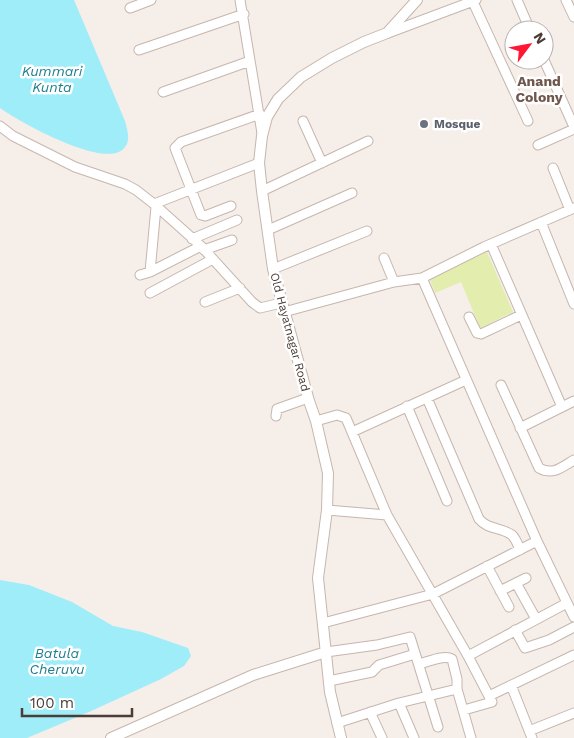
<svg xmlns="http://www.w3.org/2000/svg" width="574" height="738" font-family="'Work Sans',sans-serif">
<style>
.green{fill:#e3eeae}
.water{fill:#9fedf9}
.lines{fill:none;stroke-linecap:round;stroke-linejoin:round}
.minor-casing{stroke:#c6b6ad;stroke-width:11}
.tertiary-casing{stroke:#c6b6ad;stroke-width:12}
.minor{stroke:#fff;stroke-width:9}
.tertiary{stroke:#fff;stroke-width:10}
.worship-dot{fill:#6b7280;stroke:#fff;stroke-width:2}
.labels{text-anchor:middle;stroke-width:5;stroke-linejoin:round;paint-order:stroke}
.worship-label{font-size:12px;font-weight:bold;fill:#5b616d;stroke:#fff;text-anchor:start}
.street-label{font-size:12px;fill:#4b3d36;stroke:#fff}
.water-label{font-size:14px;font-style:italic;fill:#1d7e8e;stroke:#fff}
.neighbourhood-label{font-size:14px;font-weight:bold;fill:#6f574c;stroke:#fff}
</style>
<rect width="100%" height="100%" fill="#f6eee9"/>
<path class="green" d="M487,252L513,312L480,328L461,282L435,293L429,277Z"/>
<path class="water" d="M0,0H74L125,121C127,129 131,140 125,147C108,172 18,121 0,108Z
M0,580L29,585L72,602L113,626L142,632L188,648L191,656L184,666L161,679L89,712L27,738H0Z"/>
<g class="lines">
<g class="minor-casing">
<path id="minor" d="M240,0L262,133
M517,0L530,30
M566,0L574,17
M473,2L528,121
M130,8L151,0
M388,33L476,0
M139,50L244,14
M544,60L574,127
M163,92L250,61
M303,121L322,163
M0,126L13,136L75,167L125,184L136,190L154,204L201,246L252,302L260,308L281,303
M538,145L574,129
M553,168L570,210
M262,191L368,141
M154,204L259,163
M231,206L205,216L201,215L175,148L181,142L260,114
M541,222L574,304
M268,230L352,193
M192,239L237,220
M491,244L562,407
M204,250L232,240
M384,258L394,282
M273,269L367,231
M150,272L156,207
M140,275L150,272L201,246
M422,278L537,541L574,617
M150,293L213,259
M205,302L240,288
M284,312L394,282L422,278L484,247L574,208
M469,317L477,333L481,334L521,315
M501,385L539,468C553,476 562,467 574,460
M427,398L479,519C488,530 501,527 512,535C516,539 518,545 520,550
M407,406L447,501
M276,416L277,409L308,398
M316,421L337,415L346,418L387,515L468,656L492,702L464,710
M520,428L574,401
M352,432L466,380
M327,510L387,515
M487,566L509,607
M516,583L536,619
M500,591L526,578
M323,623L433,594L537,541
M515,630L525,648L549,640L574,627
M326,652L377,645L410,637L438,727
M468,656L567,603
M419,664C428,662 444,654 452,659L457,679V689
M329,681L372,672L379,665L415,654
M511,685L532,738
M489,696L574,655
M399,703L457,689L471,738
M370,712L382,738
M337,723L399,703L414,738
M529,731L574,713"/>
</g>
<g class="tertiary-casing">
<path id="tertiary" d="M111,738L253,675L326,652
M341,738L330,692L318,578L327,510L328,473L316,421L309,401L273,269L262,191L259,163L262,136L267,117L278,99L301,77L332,58L364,42L387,33L417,0"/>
</g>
<use href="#minor" class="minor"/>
<use href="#tertiary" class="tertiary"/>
</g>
<circle class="worship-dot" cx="424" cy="124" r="5"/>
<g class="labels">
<g class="worship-label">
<text x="434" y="128">Mosque</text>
</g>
<g class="street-label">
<text transform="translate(290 332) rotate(75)" y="4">Old Hayatnagar Road</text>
</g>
<g class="water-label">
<text x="52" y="76">Kummari<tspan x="52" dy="16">Kunta</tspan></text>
<text x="57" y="658">Batula<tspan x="57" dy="16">Cheruvu</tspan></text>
</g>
<g class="neighbourhood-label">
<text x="539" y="86">Anand<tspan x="539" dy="16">Colony</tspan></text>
</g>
</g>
<g transform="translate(529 45) rotate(58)"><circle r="24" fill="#ffffff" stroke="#b7b1af"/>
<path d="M0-4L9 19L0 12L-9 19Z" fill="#ff1734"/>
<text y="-8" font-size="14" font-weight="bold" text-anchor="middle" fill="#4b3d36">N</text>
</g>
<path d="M22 708v8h110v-8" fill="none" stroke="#4b3d36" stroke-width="2.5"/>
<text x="30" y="708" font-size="15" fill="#4b3d36" stroke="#ffffff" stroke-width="4" paint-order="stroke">100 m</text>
</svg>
